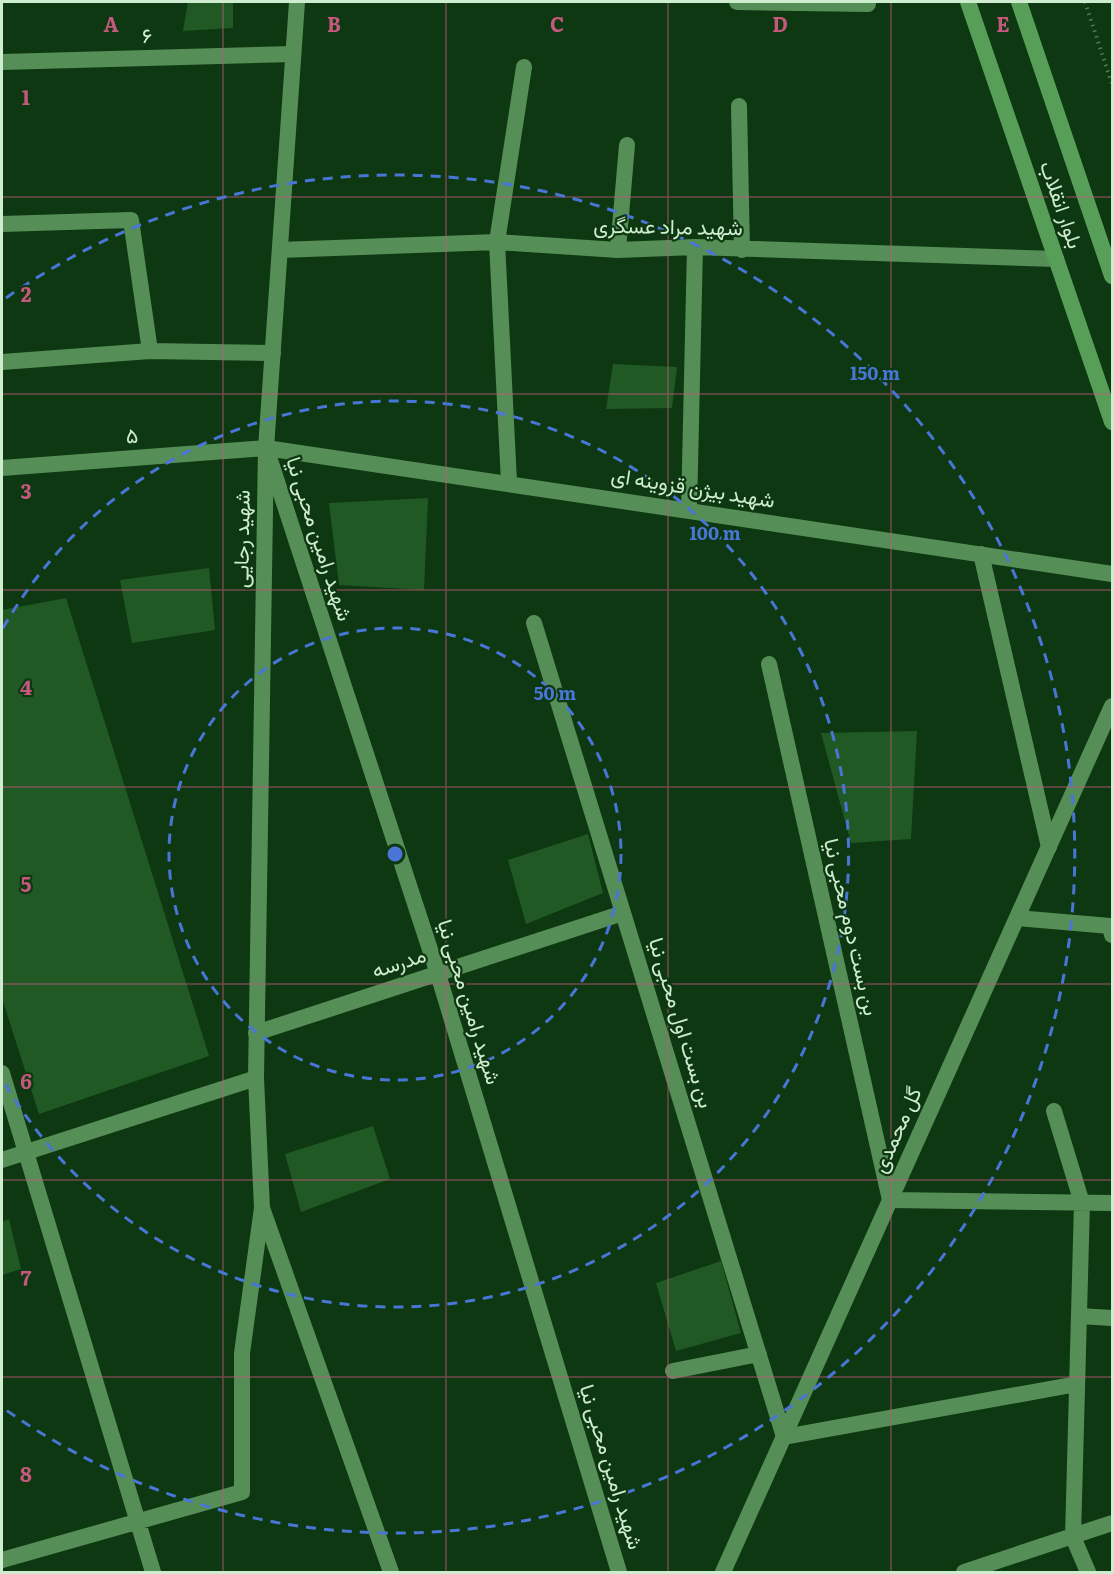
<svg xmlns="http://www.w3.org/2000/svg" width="1114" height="1574" font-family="Literata,Vazirmatn,serif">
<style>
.building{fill:#215925}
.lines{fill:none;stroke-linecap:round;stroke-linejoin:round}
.path{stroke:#527854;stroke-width:4;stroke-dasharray:1.5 4.5;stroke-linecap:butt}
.service{stroke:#568e57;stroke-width:16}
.minor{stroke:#568e57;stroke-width:16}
.tertiary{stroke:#568e57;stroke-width:16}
.primary{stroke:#579f59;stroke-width:16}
.grid{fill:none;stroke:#c6587e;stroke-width:1.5;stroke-opacity:0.55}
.ring{fill:none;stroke:#4976d6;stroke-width:3;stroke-dasharray:10 8}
.labels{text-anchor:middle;stroke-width:4.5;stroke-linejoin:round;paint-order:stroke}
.street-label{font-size:21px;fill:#ceecce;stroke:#0d3811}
.grid-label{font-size:20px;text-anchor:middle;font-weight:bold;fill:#c6587e;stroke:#0d3811;stroke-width:4.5;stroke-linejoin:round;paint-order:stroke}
.centre{fill:#4976d6;stroke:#0d3811;stroke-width:3}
.ring-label{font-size:18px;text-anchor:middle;font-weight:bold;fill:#4976d6;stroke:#0d3811;stroke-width:4.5;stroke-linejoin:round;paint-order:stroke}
</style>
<rect width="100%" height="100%" fill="#0d3811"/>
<path class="building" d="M188,2H233V28L183,31Z
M613,364L677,367L672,408L606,409Z
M428,498L424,590L339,585L329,503Z
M209,568L215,630L132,643L120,580Z
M66,598L209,1056L39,1114L2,998V610Z
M917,731L911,839L851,843L821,733Z
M588,834L603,893L526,924L508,860Z
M373,1126L390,1179L301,1212L285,1154Z
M9,1219L21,1269L2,1275V1222Z
M721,1261L741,1333L676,1351L656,1283Z"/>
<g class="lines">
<path class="path" d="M1085,2L1112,84"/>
<path class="service" d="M1073,1537L1088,1572"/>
<path class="minor" d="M737,2L868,4
M2,62L293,54
M739,106L742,250
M2,224L131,220L150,351L273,353
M280,250L497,242L618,250L695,247L1056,259
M618,250L627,145
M2,362L150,351
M267,451L438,974L619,1572
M2,468L266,448L1112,574
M509,482L497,242L524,67
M689,510L695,247
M981,554L1049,847
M534,623L784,1437L1077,1384
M769,664L890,1200L1112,1203
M1017,918L1110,926L1112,935
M256,1033L623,913
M2,1073L153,1572
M1054,1111L1082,1203L1073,1537
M2,1160L256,1078
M1079,1316L1112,1318
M673,1371L759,1354
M2,1560L242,1492V1353L262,1208
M964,1572L1112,1523"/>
<path class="tertiary" d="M297,2L266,448L256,1078L262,1208L391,1572
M723,1572L1112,706"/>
<path class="primary" d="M968,2L1112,422
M1019,2L1112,276"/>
</g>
<path class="grid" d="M223,2V1572M446,2V1572M668,2V1572M891,2V1572M2,197H1112M2,394H1112M2,590H1112M2,787H1112M2,984H1112M2,1180H1112M2,1377H1112"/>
<g class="ring">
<circle cx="395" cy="854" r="226"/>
<path d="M3 628A453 453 0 1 1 3 1080"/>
<path d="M6 298A679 679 0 1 1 6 1410"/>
</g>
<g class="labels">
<g class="street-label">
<text transform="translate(147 36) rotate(-2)" y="7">۶</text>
<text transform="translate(1061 205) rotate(71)" y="7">بلوار انقلاب</text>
<text transform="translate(668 227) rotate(1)" y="7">شهید مراد عسگری</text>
<text transform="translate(132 436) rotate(-4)" y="7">۵</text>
<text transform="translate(693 488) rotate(9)" y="7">شهید بیژن قزوینه ای</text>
<text transform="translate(242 539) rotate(-89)" y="7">شهید رجایی</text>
<text transform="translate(319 539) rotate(72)" y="7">شهید رامین محبی نیا</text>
<text transform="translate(851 927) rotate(77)" y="7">بن بست دوم محبی نیا</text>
<text transform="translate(399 963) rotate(-18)" y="7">مدرسه</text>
<text transform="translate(469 1002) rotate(73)" y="7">شهید رامین محبی نیا</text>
<text transform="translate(681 1023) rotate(73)" y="7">بن بست اول محبی نیا</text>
<text transform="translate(897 1130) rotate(-66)" y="7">گل محمدی</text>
<text transform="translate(611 1467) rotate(73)" y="7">شهید رامین محبی نیا</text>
</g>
</g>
<g class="grid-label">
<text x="111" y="32">A</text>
<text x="334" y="32">B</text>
<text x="557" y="32">C</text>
<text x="780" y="32">D</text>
<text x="1003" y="32">E</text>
<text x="26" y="105">1</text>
<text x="26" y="302">2</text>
<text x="26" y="499">3</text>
<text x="26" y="695">4</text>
<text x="26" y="892">5</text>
<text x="26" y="1089">6</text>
<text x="26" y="1286">7</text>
<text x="26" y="1482">8</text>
</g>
<circle cx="395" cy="854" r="9" class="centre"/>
<g class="ring-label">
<text x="875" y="380">150 m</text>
<text x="715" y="540">100 m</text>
<text x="555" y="700">50 m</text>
</g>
<rect width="1114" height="1574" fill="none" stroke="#ceecce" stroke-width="6"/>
</svg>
